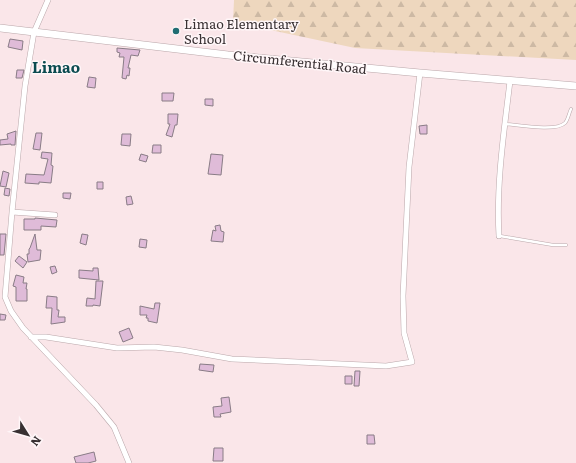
<svg xmlns="http://www.w3.org/2000/svg" width="576" height="463" font-family="Literata,serif">
<style>
.forest{fill:url(#forest-firs)}
.building{fill:#dfbbd8;stroke:#897c86}
.lines{fill:none;stroke-linecap:round;stroke-linejoin:round}
.service-casing{stroke:#baa7aa;stroke-width:3.5}
.minor-casing{stroke:#baa7aa;stroke-width:6}
.secondary-casing{stroke:#baa7aa;stroke-width:8}
.service{stroke:#fff;stroke-width:2.5}
.minor{stroke:#fff;stroke-width:5}
.secondary{stroke:#fff;stroke-width:7}
.poi-dot{fill:#206c72;stroke:#fff6f8;stroke-width:1.5}
.labels{text-anchor:middle;stroke-width:3;stroke-linejoin:round;paint-order:stroke}
.poi-label{font-size:13px;fill:#383032;stroke:#fff6f8;text-anchor:start}
.street-label{font-size:13px;fill:#383032;stroke:#fff6f8}
.quarter-label{font-size:15px;font-weight:bold;fill:#0b4b50;stroke:#fff6f8}
</style>
<defs>
<pattern id="forest-firs" width="22" height="20" patternUnits="userSpaceOnUse"><rect width="22" height="20" fill="#eed7be"/><path d="M5 1l3.5 6h-7zM16 11l3.5 6h-7z" fill="#cdb9a4"/></pattern>
</defs>
<rect width="100%" height="100%" fill="#fae6e9"/>
<path class="forest" d="M234,0H576V60L355,48L233,22Z"/>
<path class="building" d="M10,39L23,41L22,50L8,47Z
M117,48L140,50L138,56L131,55L128,68H130L129,76L127,75L126,79L122,78L124,57H119L120,53L117,52Z
M17,70H24L22,78H16Z
M89,77L96,78L95,88L87,87Z
M162,93H174L173,101H162Z
M205,99H213V106L205,105Z
M168,114H178L177,125H175L172,137L166,135L170,124H168Z
M427,125V134H420L419,126Z
M16,131L15,145H11V144L0,145V140L8,139L7,134Z
M36,133H42L40,150L33,149Z
M122,134H131L130,146L121,145Z
M153,145H161V153H152Z
M42,152L52,153L51,165L53,166L51,183L39,182V184L25,183L26,174L44,175L48,159L41,158Z
M141,154L148,156L146,162L139,160Z
M211,154L223,155L221,175L208,174Z
M3,171L9,173L6,187L0,186Z
M97,182H103V189H97Z
M5,188L10,189L9,196L4,195Z
M63,193H71L70,199L63,198Z
M131,196L133,204L127,205L126,197Z
M35,218L57,220L56,227L41,226V230H24V219H35Z
M220,225L221,231L224,232L223,242L211,241L213,230L216,231L215,226Z
M0,234H6L4,255H0Z
M35,234L37,250H41L40,260L28,262L27,254H29V249L30,248Z
M82,234L88,235L86,245L80,243Z
M140,239L147,240L146,248L139,247Z
M19,256L27,262L23,268L15,261Z
M55,266L57,272L52,274L50,267Z
M93,268H98L99,280L79,278V270L93,271Z
M16,275L24,277L23,283H27L26,289H27V301H16V287L13,286Z
M96,281H103L100,306L93,305V306H86L87,298L95,299Z
M47,296L57,297V310H59L58,317H65V322L51,324L52,308H46Z
M155,303H160L157,323L148,321V318H146L147,315H140V306L154,309Z
M0,314L6,315L5,320H0Z
M129,328L133,338L123,342L119,332Z
M200,364L214,365L213,372L199,370Z
M355,371H360L359,386H354Z
M345,376H352V384H345Z
M229,397L231,412L220,414L221,417H214L213,407L222,406L221,398Z
M367,435H374L375,444H367Z
M214,448H223V461H213Z
M94,452L96,461L88,463H76L74,457Z"/>
<g class="lines">
<g class="service-casing">
<path id="service" d="M505,124C518,125 556,132 565,123C568,120 569,113 571,109
M500,236L553,245H566"/>
</g>
<g class="minor-casing">
<path id="minor" d="M48,0L34,32L25,86L12,212L5,297L11,311L23,328L96,405L114,427L129,463
M12,212L55,215
M499,236C496,184 504,132 510,81
M31,337H46L117,348L154,347L182,350L232,359L386,366L412,362L404,333L403,296L409,167L420,73"/>
</g>
<g class="secondary-casing">
<path id="secondary" d="M0,28L228,55L420,73L576,86"/>
</g>
<use href="#service" class="service"/>
<use href="#minor" class="minor"/>
<use href="#secondary" class="secondary"/>
</g>
<circle class="poi-dot" cx="176" cy="31" r="4"/>
<g class="labels">
<g class="poi-label">
<text x="184" y="29">Limao Elementary<tspan x="184" dy="15">School</tspan></text>
</g>
<g class="street-label">
<text transform="translate(300 62) rotate(6)" y="5">Circumferential Road</text>
</g>
<g class="quarter-label">
<text x="56" y="73">Limao</text>
</g>
</g>
<g transform="translate(28 435) rotate(127)" stroke="#fff6f8" stroke-width="3" paint-order="stroke">
<path d="M0-3L7 15L0 10L-7 15Z" fill="#383032"/>
<text y="-6" font-size="11" font-weight="bold" text-anchor="middle" fill="#383032">N</text>
</g>
</svg>
